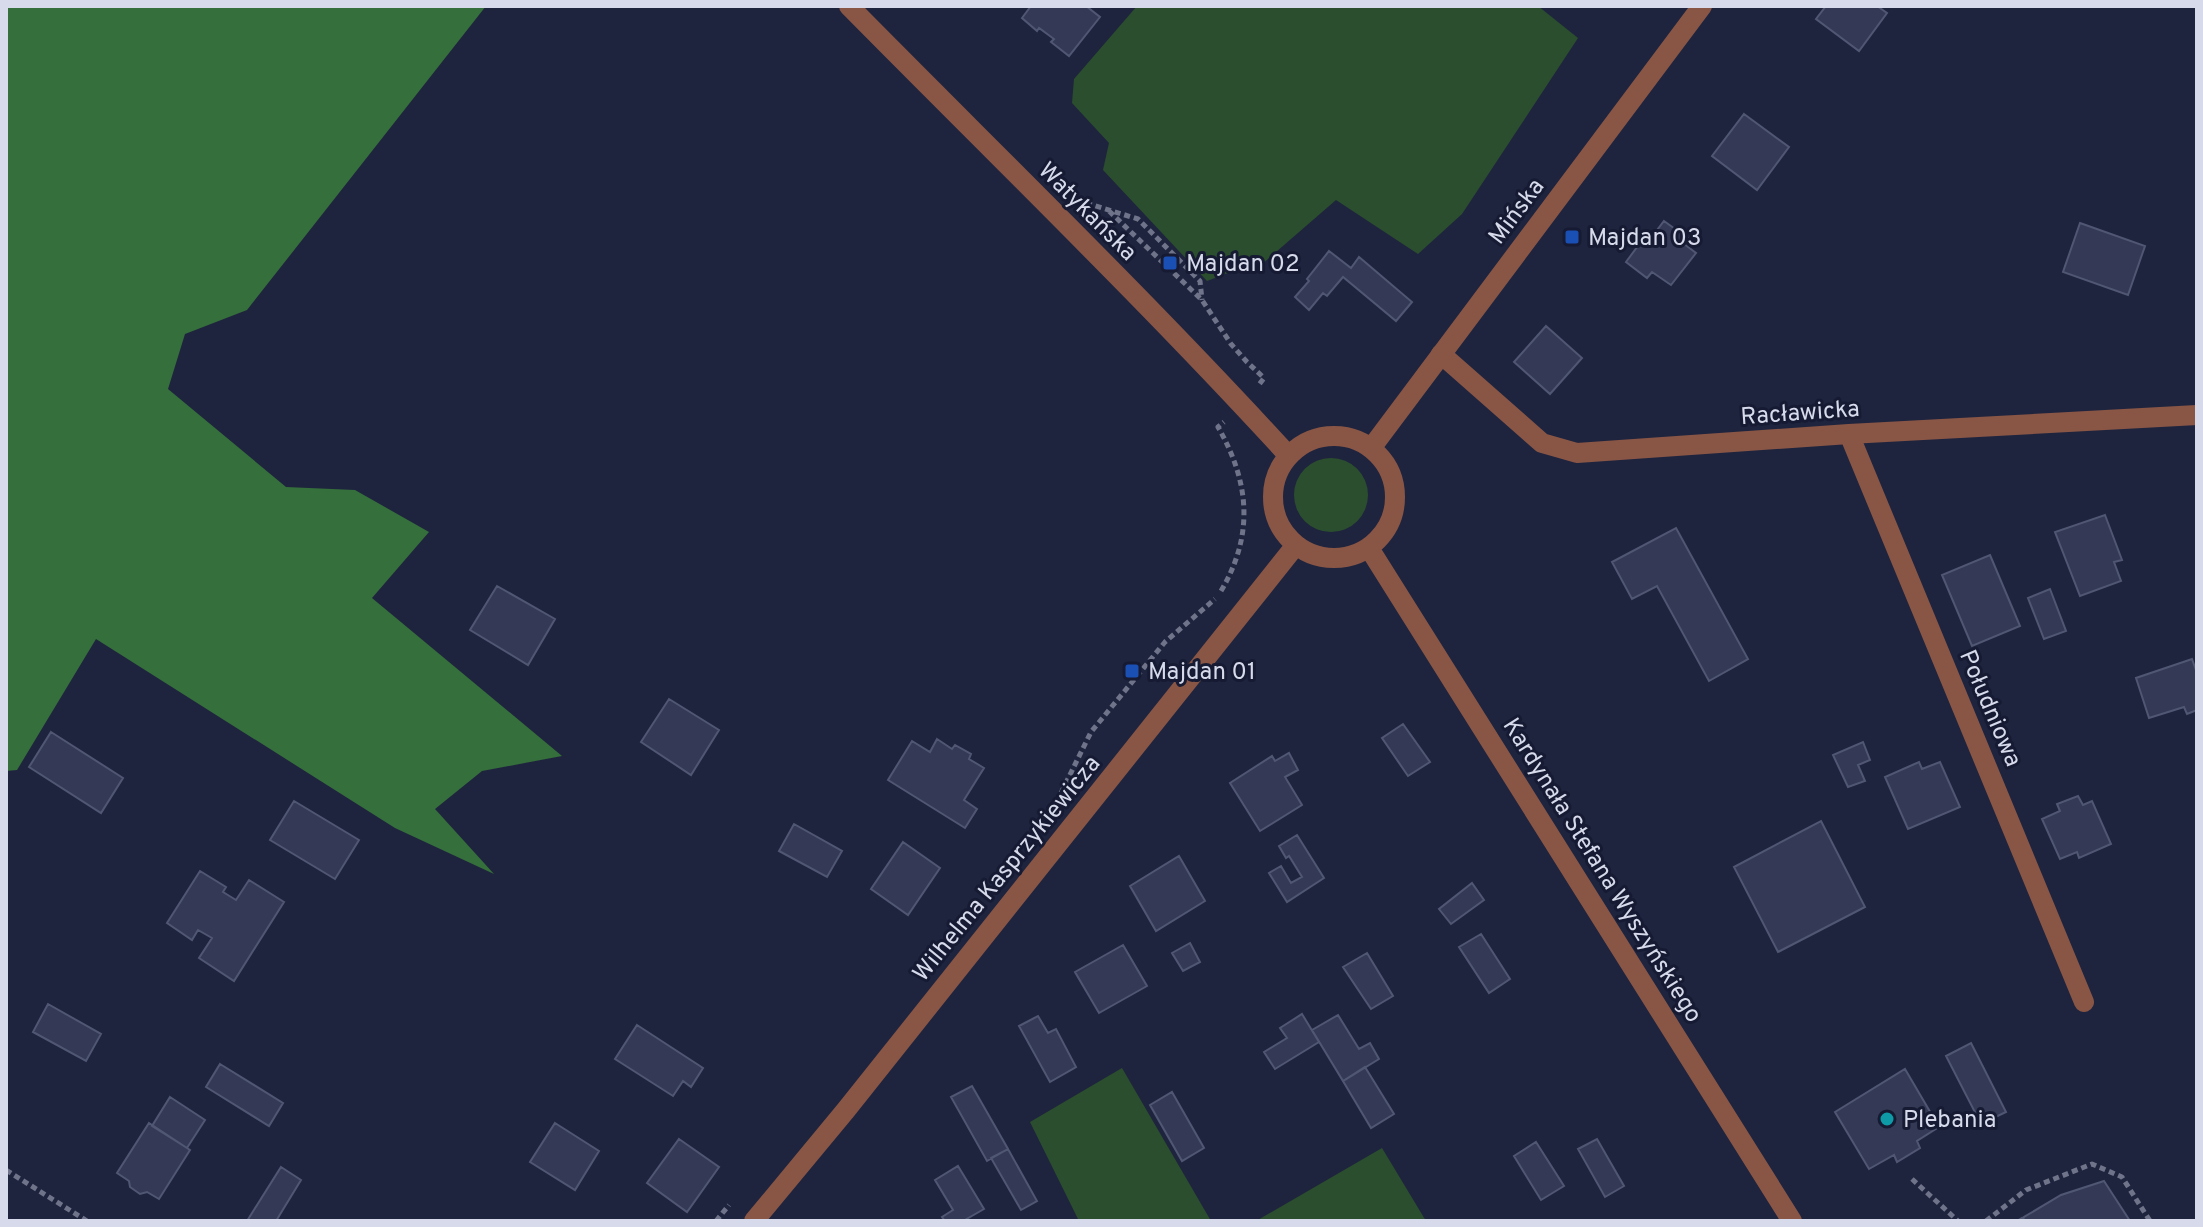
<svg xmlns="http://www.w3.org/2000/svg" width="2203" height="1227" font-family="Overpass,sans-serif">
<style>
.green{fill:#2b4e2e}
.forest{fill:#356f3b}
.building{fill:#343a55;stroke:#505773;stroke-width:2}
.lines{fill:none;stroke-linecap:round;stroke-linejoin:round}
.path{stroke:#70748a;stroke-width:5;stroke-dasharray:6 4;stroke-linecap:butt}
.minor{stroke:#895646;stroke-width:20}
.tertiary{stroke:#895646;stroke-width:20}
.transit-dot{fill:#1a4fb4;stroke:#161b33;stroke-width:3}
.culture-dot{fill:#0f9aa8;stroke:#161b33;stroke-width:3}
.labels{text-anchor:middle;stroke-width:6;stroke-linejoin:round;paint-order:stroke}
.street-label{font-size:24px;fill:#d6daeb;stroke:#161b33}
.poi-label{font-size:24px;fill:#d6daeb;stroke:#161b33;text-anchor:start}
</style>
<rect width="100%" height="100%" fill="#1f243e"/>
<path class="green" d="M1137,6H1538L1578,38L1462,214L1418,254L1336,200L1261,265L1233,271L1207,281L1103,170L1109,143L1072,103L1074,79Z
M1294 495a37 37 0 1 1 74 0a37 37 0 1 1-74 0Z
M1122,1068L1211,1221H1079L1030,1122Z
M1382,1148L1426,1221H1256Z"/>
<path class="forest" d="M6,6H486L247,310L185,334L168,389L286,487L355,490L429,532L372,598L562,756L482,771L435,809L494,874L395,828L96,639L17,770L6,771Z"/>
<path class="building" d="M1031,6H1086L1100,17L1069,56L1051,42L1054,39L1039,28L1037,31L1022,18Z
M1826,6H1877L1887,13L1859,51L1816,19Z
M1744,114L1789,147L1757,190L1712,156Z
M1664,221L1689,239L1684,244L1696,253L1671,285L1652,272L1647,278L1626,262L1646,235L1651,238Z
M2080,223L2145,246L2128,295L2063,272Z
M1329,251L1351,268L1359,257L1412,302L1396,321L1343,277L1327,296L1323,293L1309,310L1295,297L1309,281L1307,279Z
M1546,326L1582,358L1550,394L1514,362Z
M2105,515L2122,560L2114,562L2121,581L2080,596L2055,532Z
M1676,528L1748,659L1709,681L1657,586L1632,599L1612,562Z
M1990,555L2020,626L1972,646L1942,575Z
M497,586L555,619L528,665L470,630Z
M2050,589L2066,631L2044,639L2028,598Z
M2192,659L2197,673V710L2187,714L2184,707L2149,718L2136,678Z
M669,699L719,730L691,775L641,742Z
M1403,724L1430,762L1408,776L1382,738Z
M51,732L123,778L101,813L29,767Z
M937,739L952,749L955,745L971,754L969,759L984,768L964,800L977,809L965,828L888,780L912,741L930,752Z
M1863,742L1870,760L1858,765L1865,781L1848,787L1833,755Z
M1289,753L1298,770L1285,777L1302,805L1260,831L1230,783L1272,756L1275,761Z
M1919,762L1922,769L1940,762L1960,807L1908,829L1885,777Z
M2078,796L2083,805L2092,801L2111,844L2079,858L2077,852L2060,859L2042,819L2060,811L2057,804Z
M294,801L359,840L335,879L270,840Z
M1821,821L1865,907L1778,952L1734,867Z
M794,824L842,851L827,877L779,851Z
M1297,835L1324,878L1287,902L1269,873L1281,866L1291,883L1302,877L1289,856L1286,858L1279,846Z
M903,842L940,868L908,915L871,889Z
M1179,856L1205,901L1156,931L1130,886Z
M200,871L226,887L223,892L236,900L249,880L284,902L234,981L199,958L212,938L198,930L192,940L167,923Z
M1472,883L1484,900L1451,924L1439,909Z
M1481,934L1510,979L1489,993L1459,947Z
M1190,943L1200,962L1183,971L1172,953Z
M1123,945L1147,986L1099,1013L1075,972Z
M1367,953L1393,996L1371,1009L1343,967Z
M48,1004L101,1034L86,1061L33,1032Z
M1302,1014L1319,1042L1275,1069L1264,1052L1287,1038L1280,1028Z
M1338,1015L1359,1049L1370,1043L1379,1059L1343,1081L1312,1030Z
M1038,1016L1048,1033L1056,1029L1076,1067L1050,1082L1019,1026Z
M637,1025L703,1068L691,1087L683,1081L673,1096L615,1059Z
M1971,1043L2006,1112L1981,1124L1946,1056Z
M220,1064L283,1103L269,1126L206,1087Z
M1365,1067L1394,1114L1371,1128L1343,1081Z
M1905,1069L1939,1127L1917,1141L1920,1148L1897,1162L1894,1155L1869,1169L1835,1112Z
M972,1086L1008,1149L987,1161L951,1097Z
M1172,1092L1204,1148L1182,1161L1150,1105Z
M170,1097L205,1120L187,1148L152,1126Z
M149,1123L190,1150L159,1199L147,1192L140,1194L130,1187L129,1181L117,1173Z
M555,1123L599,1151L575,1190L530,1162Z
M679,1139L719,1167L687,1212L647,1183Z
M1597,1139L1624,1186L1605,1197L1578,1149Z
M1536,1142L1564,1186L1541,1200L1514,1156Z
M1008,1149L1037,1201L1021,1210L991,1158Z
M958,1166L984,1209L963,1221H945L942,1217L953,1210L935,1180Z
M281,1167L301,1180L276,1221H247Z
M2104,1181L2130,1221H2017L2022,1218L2023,1220L2024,1217L2061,1195Z"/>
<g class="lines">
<path class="path" d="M1086,203L1138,219L1200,281L1202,300
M1109,211L1202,300L1231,344L1247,362L1264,378L1258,386
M1221,591C1254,535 1250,483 1218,427L1224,422
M1061,793L1091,732L1165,642L1215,599
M6,1170L87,1221
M1912,1179L1958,1221
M716,1221L729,1205
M1986,1221L2026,1190L2092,1164L2122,1177L2150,1221"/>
<path class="minor" d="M1441,354L1542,443L1577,453L1849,434L2197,415
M1849,434L2084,1002"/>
<path class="tertiary" d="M849,6C996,155 1147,301 1288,455
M1273 497a61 61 0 1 1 122 0a61 61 0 1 1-122 0Z
M1372,447L1702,6
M1369,548L1792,1221
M754,1221L846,1110L1296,545"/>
</g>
<g class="transit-dot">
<rect x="1564" y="229" width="16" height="16" rx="4"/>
<rect x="1162" y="255" width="16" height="16" rx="4"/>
<rect x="1124" y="663" width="16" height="16" rx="4"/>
</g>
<circle class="culture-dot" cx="1887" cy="1119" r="8"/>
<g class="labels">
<g class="street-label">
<text transform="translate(1088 211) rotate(45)" y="8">Watykańska</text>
<text transform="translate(1516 211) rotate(-53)" y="8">Mińska</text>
<text transform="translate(1800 412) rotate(-4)" y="8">Racławicka</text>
<text transform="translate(1991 708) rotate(67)" y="8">Południowa</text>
<text transform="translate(1006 868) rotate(-51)" y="8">Wilhelma Kasprzykiewicza</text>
<text transform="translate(1603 870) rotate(58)" y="8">Kardynała Stefana Wyszyńskiego</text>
</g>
<g class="poi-label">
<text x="1588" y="245">Majdan 03</text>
<text x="1186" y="271">Majdan 02</text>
<text x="1148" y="679">Majdan 01</text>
<text x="1903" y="1127">Plebania</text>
</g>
</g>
<rect width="2203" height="1227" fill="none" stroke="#d6daeb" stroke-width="16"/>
</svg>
